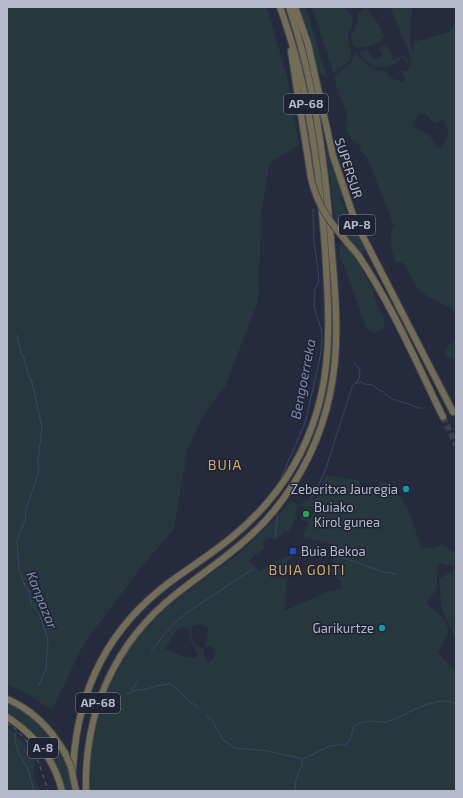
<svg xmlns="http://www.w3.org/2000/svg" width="463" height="798" font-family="'Exo 2',sans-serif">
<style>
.green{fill:#27373e;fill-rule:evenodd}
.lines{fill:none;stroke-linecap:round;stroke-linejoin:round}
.stream{stroke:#3b4565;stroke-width:1}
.highway-tunnel{stroke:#3a4052;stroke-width:6;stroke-dasharray:6 3;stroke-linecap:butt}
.highway-casing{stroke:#444858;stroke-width:8}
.highway{stroke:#736d56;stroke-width:6}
.rail{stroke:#5b6074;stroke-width:1;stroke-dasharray:4 4;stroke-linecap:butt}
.highway-bridge-casing{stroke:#444858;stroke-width:8;stroke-linecap:butt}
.highway-bridge{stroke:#736d56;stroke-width:6}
.culture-dot{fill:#0f9aa8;stroke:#1e2232;stroke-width:1.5}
.leisure-dot{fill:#2e9e5b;stroke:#1e2232;stroke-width:1.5}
.transit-dot{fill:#1a4fb4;stroke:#1e2232;stroke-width:1.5}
.labels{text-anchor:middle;stroke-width:3;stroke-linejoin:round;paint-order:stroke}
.shield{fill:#1e2232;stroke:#878b9b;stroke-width:1}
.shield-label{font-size:12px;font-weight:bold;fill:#b4b8c8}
.street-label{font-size:13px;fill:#b4b8c8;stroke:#1e2232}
.poi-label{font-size:13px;fill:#b4b8c8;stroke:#1e2232;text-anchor:end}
.water-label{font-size:14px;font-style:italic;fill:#7d89af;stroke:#1e2232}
.neighbourhood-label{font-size:14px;letter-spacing:1px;fill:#d1a967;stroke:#1e2232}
</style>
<rect width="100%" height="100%" fill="#252b3d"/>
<path class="green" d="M7,7H267L287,77L299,145L270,163L262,207L258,301L225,387L205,412L188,448L174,529L143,565L83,645L52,710L24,692L7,685Z
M293,7H306L327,77L310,69L302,35Z
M312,7H344L353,18V22L348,36L351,56L350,60L346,64L333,72Z
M366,7L379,25L384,37L381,38L382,41L367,47L356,48L351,43C351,32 359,24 358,13Z
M390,7H412L410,43L414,55V42L449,32L456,19V317L451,308L428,297L417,288L405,265L401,262H395C393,250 387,237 394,226L368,159L359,149L362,147L350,138L347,129L346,111L339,95L334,76L351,63L355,52C365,62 372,72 387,71L388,76L392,77L393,79L404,82L405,76L401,71H407C411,66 411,63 411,57ZM420,113L425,114L436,124L444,120C450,132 449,138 440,148L436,147L429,134L418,130L413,126L414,122Z
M387,44L393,60L405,55L408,61L407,65L404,58L396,62V64C377,70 372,68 359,53L360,51H364L368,50L373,60L382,56L379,48Z
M326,149H328L344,197L340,199L366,248L364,251L355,258L374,290L373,294L385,321L383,328C377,334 372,334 366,327L340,255L339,248L343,241L336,226Z
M456,339V360L445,356L444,354L449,345Z
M325,475L359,481L360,493L378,494L380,481L389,483C392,493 399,493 403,500C411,513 416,533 421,548H434L442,545L456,553L454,567L441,563L437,568V589L426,603L440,615L449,629L438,653L456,671V791H89L90,760L92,744L104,698L126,654L141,634L156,618L187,591L241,552L279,515L291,500L298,505L310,499H316ZM298,505L315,507L309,522L312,509L304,506L301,520L309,522L302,537L333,544L332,575L341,582L342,589L327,592L284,611L287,579L274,578L293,556L291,554L259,571L249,560L265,548L262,542L269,538L277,539L285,531L288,532L294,523ZM200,624L209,628L205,647L212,646L215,654L212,660L207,662L204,656V650C194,644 190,638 192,626ZM184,627L188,629L191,642L198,655L195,658L182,656L165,649L177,630Z
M456,569V640L442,610L439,579Z
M7,701C16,706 26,711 34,717C49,730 69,758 71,778C71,783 71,787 71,791H64L51,758L7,715Z
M7,727L12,730L35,758L33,776L41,791H7Z"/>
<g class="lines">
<path class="stream" d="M17,335L21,353L24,358L28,374L32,382L42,428L38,460L39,471L26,509L25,520L17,541L19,570L25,586L29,591L32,605L40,615L43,624L48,640L46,669L39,685
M358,383L362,382L364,384L373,385L379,390L382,391L392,399L408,404L418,408H423
M281,478L305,423L321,353L322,332L315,310L314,304L315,289L319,281L317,262L314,243L313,209
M311,498L317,489L326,468L352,387L354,384L357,383C361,374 362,370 354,363
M275,538L278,513
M336,556L350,560L383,572L397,574
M150,652L175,622L189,611L253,569
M132,691L137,681
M127,694L137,690L148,689L155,686L170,684L176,688L188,700L199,708
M206,714L213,722L223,740L235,748L268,751L303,759L330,746L347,744C353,737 351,731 355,725C360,724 365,721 370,721C376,721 383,723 389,721C408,715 436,693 456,704
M16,732C11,746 24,760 29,772C31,778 32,785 34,791
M295,791L296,779L302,765V759"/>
<path class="highway-tunnel" d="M443,417L456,445"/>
<g class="highway-casing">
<path id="highway" d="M295,7L308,44L333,156L355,221L453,412
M291,51L311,178
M358,255C392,305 416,362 443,417
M7,699C33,710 51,729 65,753
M7,717C35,735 54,758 62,791
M73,771C76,693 107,629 170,582C206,556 237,538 267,503C293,473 312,435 321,396C332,348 328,298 325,249C319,167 308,84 280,7
M86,791C84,713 114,643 176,594C209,568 246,545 273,512C301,478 321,438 330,394C340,348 336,300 332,254C326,171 316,86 289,7"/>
</g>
<use href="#highway" class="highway"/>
<path class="rail" d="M7,723C32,739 40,764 48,791"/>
<g class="highway-bridge-casing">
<path id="highway-bridge" d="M311,178C318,211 337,230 358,255
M65,753L71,767L76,791"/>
</g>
<use href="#highway-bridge" class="highway-bridge"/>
</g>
<g class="culture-dot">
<circle cx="406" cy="489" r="4"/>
<circle cx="382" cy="628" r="4"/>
</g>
<circle class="leisure-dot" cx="306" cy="514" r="4"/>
<rect class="transit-dot" x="289" y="547" width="8" height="8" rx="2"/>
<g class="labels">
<g class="shield">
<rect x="284" y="94" width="44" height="20" rx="3"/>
<rect x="339" y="215" width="36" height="20" rx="3"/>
<rect x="76" y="693" width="44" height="20" rx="3"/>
<rect x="28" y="738" width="30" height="20" rx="3"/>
</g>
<g class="shield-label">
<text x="306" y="108">AP-68</text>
<text x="357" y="229">AP-8</text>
<text x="98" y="707">AP-68</text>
<text x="43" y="752">A-8</text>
</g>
<g class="street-label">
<text transform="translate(349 168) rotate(72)" y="5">SUPERSUR</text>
</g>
<g class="poi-label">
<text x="398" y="494">Zeberitxa Jauregia</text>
<text x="314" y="512" text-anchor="start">Buiako<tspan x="314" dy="15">Kirol gunea</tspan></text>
<text x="301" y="556" text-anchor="start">Buia Bekoa</text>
<text x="374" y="633">Garikurtze</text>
</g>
<g class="water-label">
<text transform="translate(303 379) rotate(-79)" y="5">Bengoerreka</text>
<text transform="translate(42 600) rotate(68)" y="5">Kanpazar</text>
</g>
<g class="neighbourhood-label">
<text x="225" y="470">BUIA</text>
<text x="307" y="575">BUIA GOITI</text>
</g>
</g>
<rect width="463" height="798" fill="none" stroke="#b4b8c8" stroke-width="16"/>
</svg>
